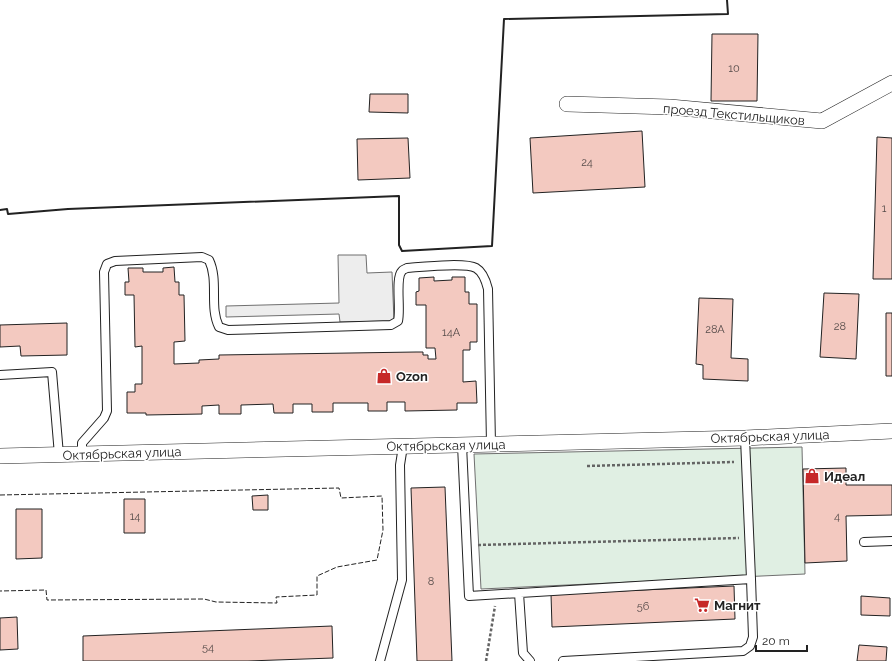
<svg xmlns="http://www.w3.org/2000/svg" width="892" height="661" font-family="Raleway,sans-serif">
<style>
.green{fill:#e0efe3;stroke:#6f6f6f}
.parking{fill:#ededed;stroke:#6f6f6f}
.building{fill:#f3c9c0;stroke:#222}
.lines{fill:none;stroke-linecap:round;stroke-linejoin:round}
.service-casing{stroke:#222;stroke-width:10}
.minor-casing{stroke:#222;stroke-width:16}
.path{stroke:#646464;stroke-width:2.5;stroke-dasharray:3 2;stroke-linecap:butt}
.service{stroke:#fff;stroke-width:8}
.minor{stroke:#fff;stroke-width:15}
.fence{stroke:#222;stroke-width:1;stroke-dasharray:5 2;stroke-linecap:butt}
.wall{stroke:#222;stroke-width:2}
.labels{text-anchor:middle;stroke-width:3;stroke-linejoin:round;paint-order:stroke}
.number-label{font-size:11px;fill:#564c4a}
.street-label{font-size:13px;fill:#222;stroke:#fff}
.poi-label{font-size:13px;font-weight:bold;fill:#222;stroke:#fff;text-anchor:start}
</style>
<rect width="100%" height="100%" fill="#fff"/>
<path class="green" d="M802,447L805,574L481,589L474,454Z"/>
<path class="parking" d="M338,255H366L367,273L392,272L394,321L340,322L339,314L226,317V306L339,303Z"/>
<path class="building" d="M712,34H758L757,101H711Z
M370,94H408V113L369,112Z
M642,131L645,187L533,193L530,138Z
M877,137L892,138V279H873Z
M408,138L410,178L358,180L357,139Z
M174,267L175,282H179V295H184L185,341L174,342V364L199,363V360L219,359V355L416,352H423V355H428V359H436L435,348H426V305H416V292L419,291V278L434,277V281L452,280V277H465V292H469V304H477V342H470V350H463V382L476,381L477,403H457V410L405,411V402H387V411H368V403H333V412H312V404H293V413H274L273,404L241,405V414H219V405L202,406V414L146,415V413H127V392H135V384H142V346L135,347L134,295H125V282H129L128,268H143V272H163V268Z
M824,293L859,294L856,359L820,357Z
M699,298L733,299L731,358L748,359V381L703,379V365L696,364Z
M886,313H892V376H886Z
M67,323V355L21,356L20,346L0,347V325Z
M846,468V485H892V515L846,516L847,561L805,563L803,469Z
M445,487L452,661H417L411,488Z
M268,495V510H253L252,496Z
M124,499H145V533H124Z
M16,509H42V558L16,559Z
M734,586L735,619L552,627L551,594Z
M861,596L890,598V616L861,615Z
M17,617L18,649L0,650V618Z
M332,626L333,658L248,661H83V636Z
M859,645L887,647L886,661H857Z"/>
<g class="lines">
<g class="service-casing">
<path id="service" d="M0,375L52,372L59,455
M462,445L469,596L751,579L745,438
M82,454V443L104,418L107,411L104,272L107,264L115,261L202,257L209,260C219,281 209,307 219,327L228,330L391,325L398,321C401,309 395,278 402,271C403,269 406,269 407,268C421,267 465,262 476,268C483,272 486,281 488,289L491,444
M864,542L892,541
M519,593L523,653L530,661
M380,661L402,580L400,465L403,446
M563,661L743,651L750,646L753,637L751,579"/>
</g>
<g class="minor-casing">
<path id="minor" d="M567,104L670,107L822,121L892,83
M0,456L745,438L892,431"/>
</g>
<path class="path" d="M587,466L734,462
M478,545L739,538
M486,661L495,606"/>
<use href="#service" class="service"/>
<use href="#minor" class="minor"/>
<path class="fence" d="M0,495L339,488L341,498L382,496L383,530L377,560L337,567L317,576V595L276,597L277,603L216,602L204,599L47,600L46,590L0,591"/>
<path class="wall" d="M0,210L7,209L8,214L68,209L399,196V245L402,251L492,246L504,19L728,14L727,0"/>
</g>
<defs>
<g id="shop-bare" transform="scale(1.2)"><path d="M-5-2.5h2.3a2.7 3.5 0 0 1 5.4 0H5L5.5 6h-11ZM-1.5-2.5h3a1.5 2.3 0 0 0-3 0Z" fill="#c62828" stroke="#fff" stroke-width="2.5" paint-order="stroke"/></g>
<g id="supermarket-bare" transform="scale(1.2)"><path d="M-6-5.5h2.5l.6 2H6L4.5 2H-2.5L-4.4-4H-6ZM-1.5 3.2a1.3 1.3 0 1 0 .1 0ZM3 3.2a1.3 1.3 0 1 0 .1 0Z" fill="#c62828" stroke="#fff" stroke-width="2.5" paint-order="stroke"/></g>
</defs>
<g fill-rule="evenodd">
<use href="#shop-bare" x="384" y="376"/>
<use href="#shop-bare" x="812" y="476"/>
<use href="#supermarket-bare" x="702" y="605"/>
</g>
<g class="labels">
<g class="number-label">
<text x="734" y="72">10</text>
<text x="587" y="166">24</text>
<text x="884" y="212">1</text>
<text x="840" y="330">28</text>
<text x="715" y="333">28А</text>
<text x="451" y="336">14А</text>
<text x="135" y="520">14</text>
<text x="837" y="520">4</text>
<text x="431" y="585">8</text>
<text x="643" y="610">56</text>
<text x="208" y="651">54</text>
</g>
<g class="street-label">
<text transform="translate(734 114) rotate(5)" y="5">проезд Текстильщиков</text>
<text transform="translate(770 436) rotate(-2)" y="5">Октябрьская улица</text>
<text transform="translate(446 445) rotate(-1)" y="5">Октябрьская улица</text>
<text transform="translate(122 453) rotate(-2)" y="5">Октябрьская улица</text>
</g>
<g class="poi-label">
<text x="396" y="381">Ozon</text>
<text x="824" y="481">Идеал</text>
<text x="714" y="610">Магнит</text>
</g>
</g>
<path d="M756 645v6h51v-6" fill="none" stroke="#222222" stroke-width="2"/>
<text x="762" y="645" font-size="12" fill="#222222" stroke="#ffffff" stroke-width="3" paint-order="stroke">20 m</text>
</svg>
